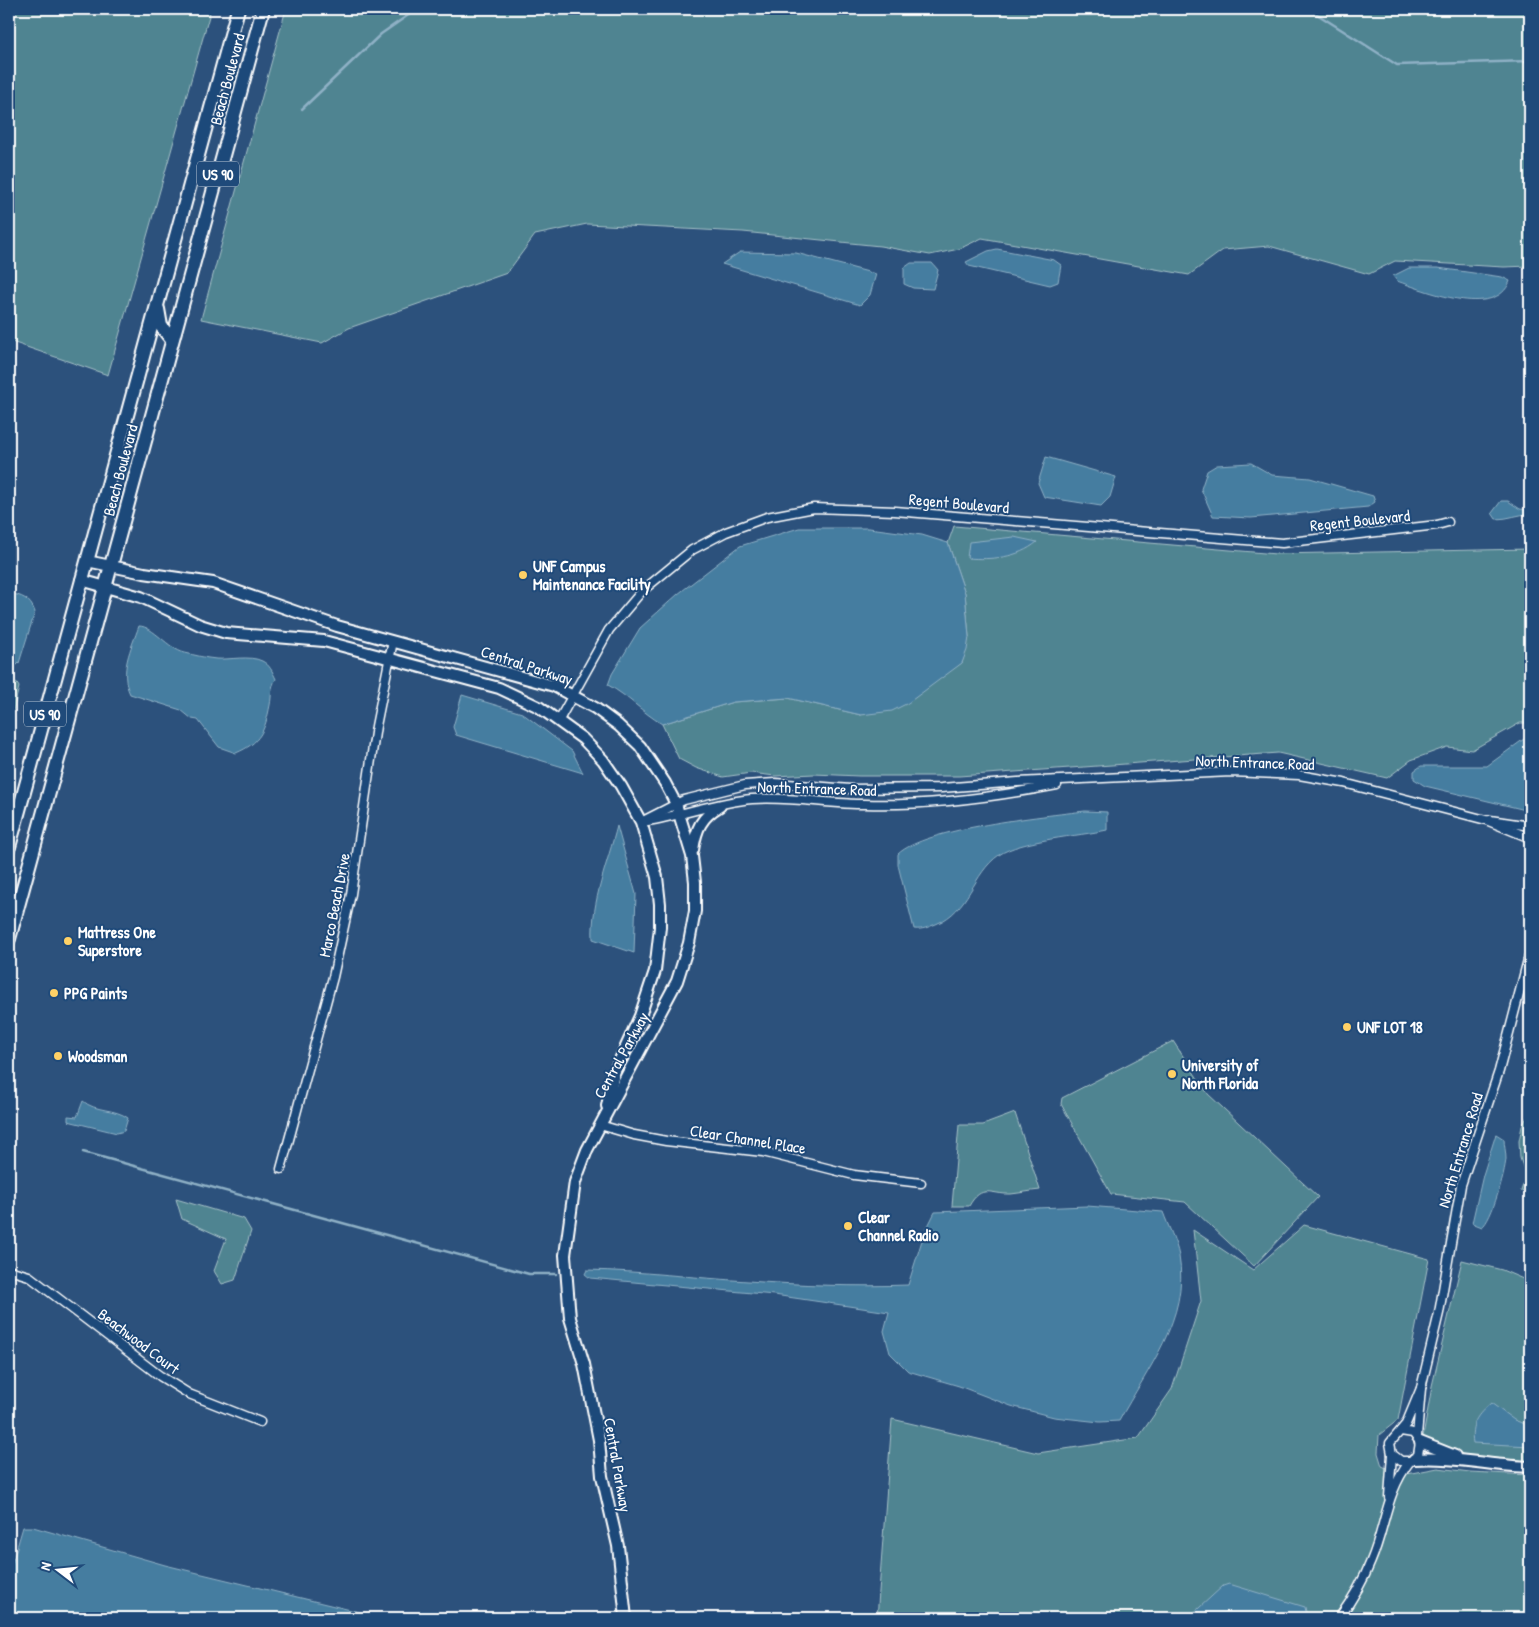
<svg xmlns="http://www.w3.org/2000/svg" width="1539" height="1627" viewBox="0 0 1539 1627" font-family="'Patrick Hand',sans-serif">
<rect width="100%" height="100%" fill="#2c517c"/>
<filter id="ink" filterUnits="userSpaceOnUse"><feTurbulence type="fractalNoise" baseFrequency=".02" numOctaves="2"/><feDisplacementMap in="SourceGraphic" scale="10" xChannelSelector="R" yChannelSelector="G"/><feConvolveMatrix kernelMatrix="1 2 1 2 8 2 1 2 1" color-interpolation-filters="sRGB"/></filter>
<g filter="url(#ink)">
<g fill="#4f8491" stroke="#a7c2c8">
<path d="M9,9H211L108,375L9,341Z"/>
<path d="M286,9H1530V266L1504,267L1395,261L1369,274L1269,246L1223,250L1189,275L982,238L959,249L930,255L880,246L743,232L587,224L535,235L507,273L349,328L322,343L201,319Z"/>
<path d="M954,526L1276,554L1530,549V723H1520L1472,750L1447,747L1411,760L1387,778L1278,753L959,776H859L814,774L775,776L751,773L723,777L696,768L679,759L662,724L733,702L788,698L861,715L962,663L969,637L965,593L948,543Z"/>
<path d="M9,680L16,682L19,687L9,727Z"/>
<path d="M1173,1041L1208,1094L1318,1197L1254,1266L1185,1202L1111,1194L1061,1104L1062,1098Z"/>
<path d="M1530,1112V1194L1521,1191L1526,1175L1520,1158L1519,1141L1522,1126Z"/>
<path d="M1015,1113L1040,1190C1030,1191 1020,1193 1011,1194C991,1195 982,1183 969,1206H952L959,1125H983Z"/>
<path d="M176,1199L244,1219L251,1231L235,1280L222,1284L214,1271L226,1239L182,1219Z"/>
<path d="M1304,1225L1429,1259L1398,1420L1379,1435L1378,1453L1382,1466L1401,1475L1438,1468L1470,1472L1530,1475V1618H877L892,1419L1038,1453L1138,1438L1172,1389L1201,1301L1193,1230L1253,1270Z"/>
<path d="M1462,1260L1502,1270L1530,1282V1461L1470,1457L1423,1437L1432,1386Z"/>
</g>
<g fill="#457da0" stroke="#8fb1c6">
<path d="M997,249L1054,260L1061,265L1058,282L1050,285L969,266L966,262L988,251Z"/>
<path d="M740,252L796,253L876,274L870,295L860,305L722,264Z"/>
<path d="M911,263H932L938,270L933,289L913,288L904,284V268Z"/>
<path d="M1409,268H1438L1502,277L1510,281C1496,320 1423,290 1397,281L1393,276Z"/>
<path d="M1046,457L1116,477L1110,497L1101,506L1044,497L1038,483Z"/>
<path d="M1251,463L1272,475L1310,478L1373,496L1375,502L1368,507L1251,518L1213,516L1201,489L1207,471L1217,465Z"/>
<path d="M1501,501H1508L1520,509L1530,510V514C1518,514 1509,519 1496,519L1492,513Z"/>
<path d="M799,528H869L922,535L948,543L965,593L969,637L967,650L962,663L908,703L892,711L861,715L788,698L733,702L662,724C642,712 628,696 608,685L612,674L640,628L678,594L740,546Z"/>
<path d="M1014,537L1037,542C1018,558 991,560 967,558L969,542Z"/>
<path d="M9,593C22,596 30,598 35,612L19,663L13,669L9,668Z"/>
<path d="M139,626C153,626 168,649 185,653C195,655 205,658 216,659C229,660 250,655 262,661C270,665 272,671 276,679C270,688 272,695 270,705C265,731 260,743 236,753L219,747L198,720L192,719L181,710L130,694C119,671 131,649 139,626Z"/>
<path d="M462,695L522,713L572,751L583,773L456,735L453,727Z"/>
<path d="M1530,737V811L1425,786L1414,779V771L1421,766H1487L1524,739Z"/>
<path d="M1085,811L1107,812V830C1080,836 1020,840 999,855C972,874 970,910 936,924C928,927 923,930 914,929L898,865V854C925,828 1044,816 1085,811Z"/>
<path d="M617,826L636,894L634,953L593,939C591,902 608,862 617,826Z"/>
<path d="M83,1101C95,1112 115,1108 128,1118L124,1131L117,1133L68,1121V1116L77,1117Z"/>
<path d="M1496,1134L1504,1139C1504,1145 1506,1152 1506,1159C1505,1172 1492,1220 1482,1227L1472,1223L1483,1175Z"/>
<path d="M1087,1206L1163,1212C1168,1226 1176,1241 1179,1256C1190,1318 1147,1369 1119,1421L1100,1422L1054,1417L1011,1406L959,1386L908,1371L890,1353L884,1331L889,1312L774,1295L590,1278L585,1274L587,1270C641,1271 694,1278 748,1281C801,1285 855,1287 908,1285L924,1234L935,1212Z"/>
<path d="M1491,1403L1514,1420L1530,1426V1446L1473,1443C1470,1424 1477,1415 1491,1403Z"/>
<path d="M23,1527H33L165,1565L359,1612L376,1618H9V1574Z"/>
<path d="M1229,1584L1305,1607L1306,1612L1300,1618H1188L1223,1586Z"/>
</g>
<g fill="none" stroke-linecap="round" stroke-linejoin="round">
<g stroke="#8fb1c6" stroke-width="2.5">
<path d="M1309,9L1397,65L1530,61"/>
<path d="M302,109L381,34L417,9"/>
<path d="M83,1152L529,1274H556"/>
</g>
<defs>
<g id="minor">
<path d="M559,720L609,630L642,591L692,550L726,532L767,517L814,508L895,511L1282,543L1437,525L1448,522"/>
<path d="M1490,820L1530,826"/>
<path d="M648,821C682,815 718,802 752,799C790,796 827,804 865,804C929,806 995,797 1057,785"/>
<path d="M641,822L684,800L745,785L775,783L850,789L941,788L1018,782L1231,772L1299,775L1344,783L1486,820L1530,838"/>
<path d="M600,1125L634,1135L666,1141L763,1152L854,1175L921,1183"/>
<path d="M281,1169L333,977L351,894L376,726L393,641"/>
<path d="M9,1270L29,1276L160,1376L189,1394L260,1422"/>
<path d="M1401,1431L1413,1433L1420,1442L1418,1455L1411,1461H1401L1392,1454L1390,1443L1406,1424L1421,1388L1439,1313L1461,1185L1499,1071L1530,952"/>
<path d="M1417,1436L1421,1388"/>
<path d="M1389,1497L1392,1454"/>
<path d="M1339,1618C1352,1600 1363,1582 1371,1561C1386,1526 1385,1494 1410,1461"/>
</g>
<g id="tertiary">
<path d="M87,561L144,573L213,583L337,626L554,686L595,708L618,725L640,746L665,783L676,804L692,856L695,882V911L689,943L677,981L587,1150L575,1182L565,1255L570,1318L584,1364L599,1440L602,1476L618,1546L626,1618"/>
<path d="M81,580L141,597L200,625L226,633L324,641L499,688L539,707L583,739L603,760L621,786L641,822L657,877L660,904V927L655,971L640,1016L614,1073L607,1106"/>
<path d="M693,850C696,829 701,817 720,806"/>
<path d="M1420,1442L1455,1456"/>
<path d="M1414,1459C1453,1456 1492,1466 1530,1467"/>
</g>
<g id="trunk">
<path d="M158,309L161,326L172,340"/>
<path d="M9,847L238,9"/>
<path d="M9,939L263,9"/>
</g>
</defs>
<use href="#minor" stroke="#fff" stroke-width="11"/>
<use href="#tertiary" stroke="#fff" stroke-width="14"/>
<use href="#trunk" stroke="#fff" stroke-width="16"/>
<use href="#minor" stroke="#1f4a7a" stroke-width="8"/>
<use href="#tertiary" stroke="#1f4a7a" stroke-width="10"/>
<use href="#trunk" stroke="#1f4a7a" stroke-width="12"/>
</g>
</g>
<g fill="#ffd166" stroke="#1f4a7a" stroke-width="2">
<circle cx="523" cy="575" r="5"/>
<circle cx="68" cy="941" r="5"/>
<circle cx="54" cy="993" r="5"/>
<circle cx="1347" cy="1027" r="5"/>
<circle cx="58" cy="1056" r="5"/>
<circle cx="1172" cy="1074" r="5"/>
<circle cx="848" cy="1226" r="5"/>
</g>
<g text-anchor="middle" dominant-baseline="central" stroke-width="4" stroke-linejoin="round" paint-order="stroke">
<g fill="#1f4a7a" stroke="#bcc9d7" stroke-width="1">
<rect x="197" y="161.5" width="42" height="25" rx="4"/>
<rect x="24" y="701.5" width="42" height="25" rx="4"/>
</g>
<g font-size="15" font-weight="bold" fill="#fff">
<text x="218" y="174">US 90</text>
<text x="45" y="714">US 90</text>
</g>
<g font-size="16" fill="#fff" stroke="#1f4a7a">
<text transform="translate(227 79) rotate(-75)">Beach Boulevard</text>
<text transform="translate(120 470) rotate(-75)">Beach Boulevard</text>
<text transform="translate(959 503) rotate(5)">Regent Boulevard</text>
<text transform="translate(1360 520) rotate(-6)">Regent Boulevard</text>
<text transform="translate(527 665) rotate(18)">Central Parkway</text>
<text transform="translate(1255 762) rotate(2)">North Entrance Road</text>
<text transform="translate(817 788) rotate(2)">North Entrance Road</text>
<text transform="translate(334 905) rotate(-79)">Marco Beach Drive</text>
<text transform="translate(621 1055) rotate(-61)">Central Parkway</text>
<text transform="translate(748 1139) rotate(9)">Clear Channel Place</text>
<text transform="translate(1460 1150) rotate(-73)">North Entrance Road</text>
<text transform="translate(139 1341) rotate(37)">Beachwood Court</text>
<text transform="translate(618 1465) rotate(80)">Central Parkway</text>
</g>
<g font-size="16" font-weight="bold" fill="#fff" stroke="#1f4a7a" text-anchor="start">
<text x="533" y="566">UNF Campus<tspan x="533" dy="18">Maintenance Facility</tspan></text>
<text x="78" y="932">Mattress One<tspan x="78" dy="18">Superstore</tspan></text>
<text x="64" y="993">PPG Paints</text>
<text x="1357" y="1027">UNF LOT 18</text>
<text x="68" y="1056">Woodsman</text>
<text x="1182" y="1065">University of<tspan x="1182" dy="18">North Florida</tspan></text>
<text x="858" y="1217">Clear<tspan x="858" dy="18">Channel Radio</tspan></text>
</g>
</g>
<rect width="1539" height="1627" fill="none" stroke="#1f4a7a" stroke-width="30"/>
<rect x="15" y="15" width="1509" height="1597" fill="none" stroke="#fff" stroke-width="2" filter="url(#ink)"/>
<g transform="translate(58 1570) rotate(286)" stroke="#1f4a7a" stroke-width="4" paint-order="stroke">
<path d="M0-4L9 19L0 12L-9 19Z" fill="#ffffff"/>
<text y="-8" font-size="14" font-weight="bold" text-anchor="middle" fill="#ffffff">N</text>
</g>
</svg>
